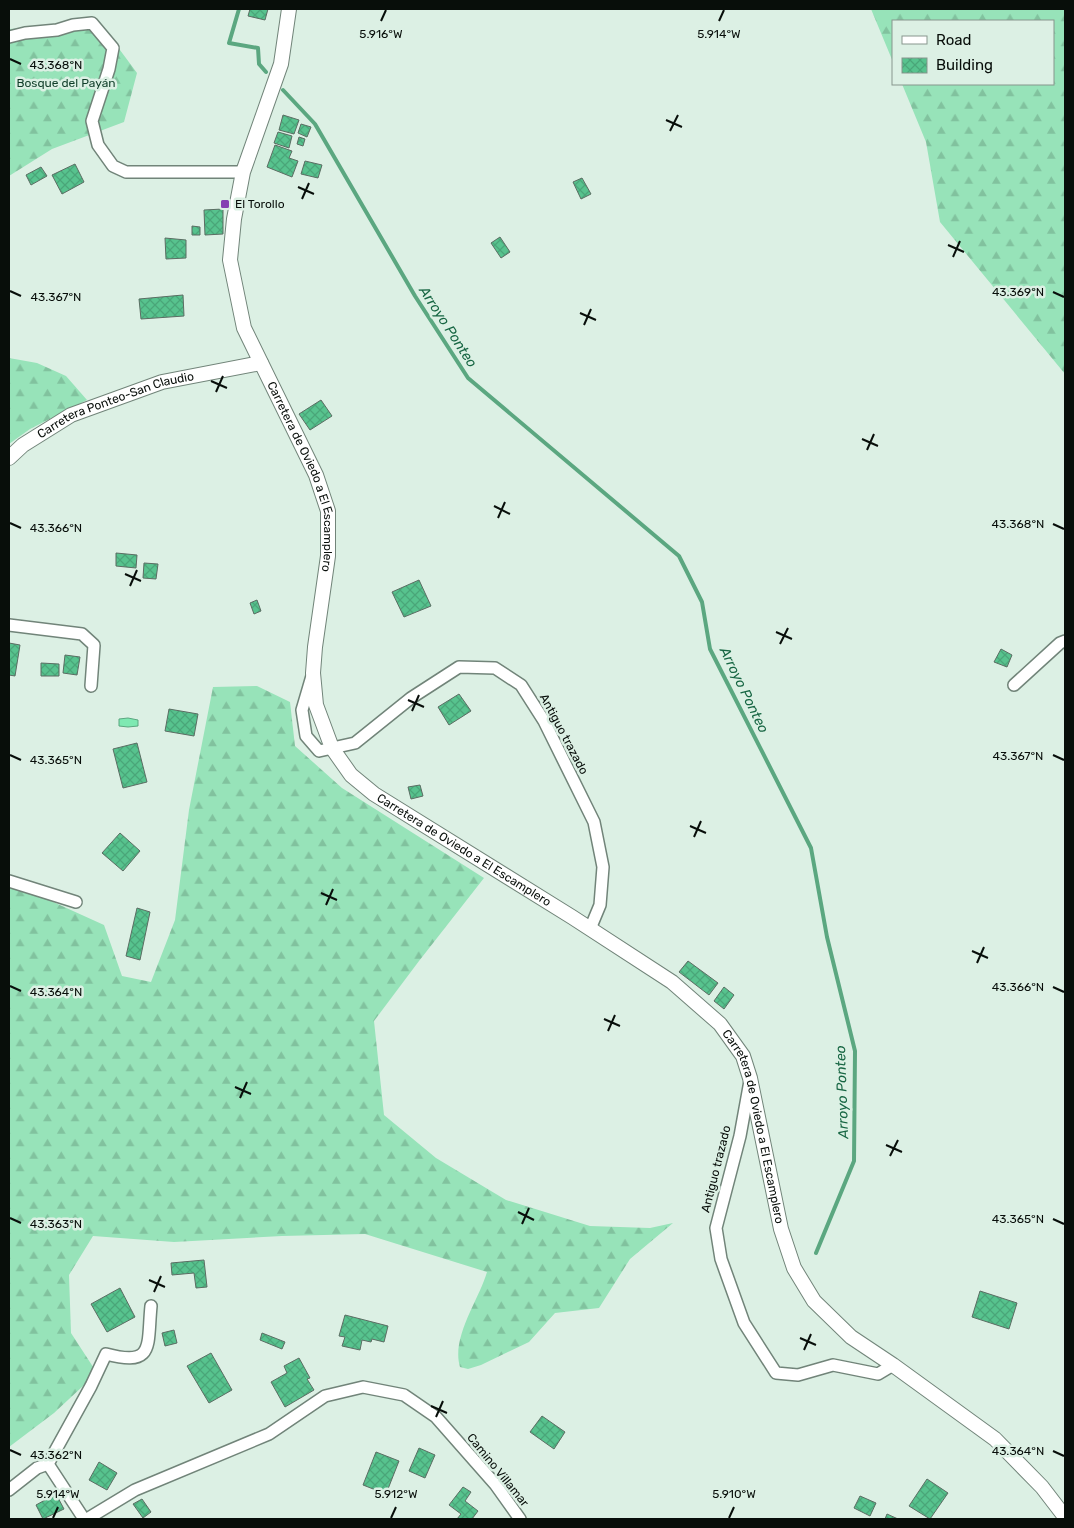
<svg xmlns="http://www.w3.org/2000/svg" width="1074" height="1528" viewBox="0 0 1074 1528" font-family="Rubik,sans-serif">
<defs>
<pattern id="forest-firs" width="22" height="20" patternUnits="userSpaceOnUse" patternTransform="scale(1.25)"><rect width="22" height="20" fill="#97e3b9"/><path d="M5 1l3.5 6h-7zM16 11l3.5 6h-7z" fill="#81c29e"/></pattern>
<pattern id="building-cross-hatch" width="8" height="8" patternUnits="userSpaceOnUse" patternTransform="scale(1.25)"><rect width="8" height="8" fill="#57c38e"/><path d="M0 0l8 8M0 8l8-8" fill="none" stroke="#4aa679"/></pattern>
</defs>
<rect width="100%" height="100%" fill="#dcf0e4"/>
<g fill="url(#forest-firs)">
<path d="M871,9H1065V374L940,222L926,142L902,84H1053V21H893V62Z"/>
<path d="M100,23L137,73L124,122L52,149L9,176V29Z"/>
<path d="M9,358L37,363L66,376L87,400L30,429L9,444Z"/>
<path d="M257,686L290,702L295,746L342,788L484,878L419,961L374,1021L384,1115L436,1158L506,1200L590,1226L650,1228L673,1223L630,1259L599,1308L555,1313L529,1342L481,1365L468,1369L460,1367C451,1337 479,1300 487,1272L365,1234L282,1236L174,1242L93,1236L69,1275L71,1333L97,1373L54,1413L9,1447V882L104,925L122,976L151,982L175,920L189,810L213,687Z"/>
</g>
<path fill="#7ee9b2" stroke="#5ba780" d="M128,718L138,720V726L128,727L119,726V719Z"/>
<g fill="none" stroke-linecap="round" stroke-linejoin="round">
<g stroke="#5ba780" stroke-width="4">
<path d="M239,9L229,43L258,48L259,64L266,72"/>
<path d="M283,90L315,124L415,296L468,378L679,556L702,602L710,649L811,848L827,937L855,1051L854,1161L816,1253"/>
</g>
</g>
<g fill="url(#building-cross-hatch)" stroke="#5b6d63">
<path d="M250,9H268L265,20L248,16Z"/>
<path d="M283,115L299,120L294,134L279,130Z"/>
<path d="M301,124L311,127L307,137L298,133Z"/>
<path d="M278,132L292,136L289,148L274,143Z"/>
<path d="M299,137L305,139L303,146L297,144Z"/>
<path d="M275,145L292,151L289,158L298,161L292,177L267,167Z"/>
<path d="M305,161L322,165L318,178L301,174Z"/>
<path d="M75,164L84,182L62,194L52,175Z"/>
<path d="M41,167L47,176L31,185L26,175Z"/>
<path d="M582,178L591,194L581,199L573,182Z"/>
<path d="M223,209V234L205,235L204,210Z"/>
<path d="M192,226L200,227V235H192Z"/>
<path d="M500,237L510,252L501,258L491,243Z"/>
<path d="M165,238L186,240V258L166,259Z"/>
<path d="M183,295L184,316L141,319L139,299Z"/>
<path d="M321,400L332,416L310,430L299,414Z"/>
<path d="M116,553L137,555L136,568L116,566Z"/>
<path d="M144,563L158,564L156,579L143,578Z"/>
<path d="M419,580L431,606L404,617L392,592Z"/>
<path d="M257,600L261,611L254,614L250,603Z"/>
<path d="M9,643L20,645L15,676L9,675Z"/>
<path d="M1001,649L1012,655L1007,667L994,662Z"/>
<path d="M65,655L80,657L77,675L63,673Z"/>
<path d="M41,663L59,664V676H41Z"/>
<path d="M459,694L471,711L449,725L438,707Z"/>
<path d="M169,709L198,714L194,736L165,731Z"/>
<path d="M137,743L147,782L123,788L113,749Z"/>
<path d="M420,785L423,796L411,799L408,787Z"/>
<path d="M120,833L140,851L123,871L102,853Z"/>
<path d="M137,908L150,912L140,960L126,956Z"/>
<path d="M688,961L718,983L709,995L679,972Z"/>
<path d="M724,987L734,995L724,1009L714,1001Z"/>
<path d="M204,1260L207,1287L196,1288L194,1273L172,1275L171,1263Z"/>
<path d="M120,1288L135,1317L107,1332L91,1304Z"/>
<path d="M980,1291L1017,1303L1009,1329L972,1317Z"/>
<path d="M345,1315L388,1326L384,1342L372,1339L371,1342L362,1340L360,1350L342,1346L345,1337L339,1336Z"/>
<path d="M174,1330L177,1343L165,1346L162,1333Z"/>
<path d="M262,1333L285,1342L282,1349L260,1340Z"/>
<path d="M211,1353L232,1390L209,1403L187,1366Z"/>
<path d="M299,1358L310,1378L307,1379L314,1390L285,1407L271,1382L287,1373L284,1366Z"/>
<path d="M542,1416L565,1432L554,1449L530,1432Z"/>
<path d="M419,1448L435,1455L425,1478L409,1471Z"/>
<path d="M376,1452L399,1461L386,1494L363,1485Z"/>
<path d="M99,1462L117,1473L107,1490L89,1480Z"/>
<path d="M927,1479L948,1493L930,1519L909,1506Z"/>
<path d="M463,1487L471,1492L465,1501L478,1511L472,1519H457L461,1514L449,1505Z"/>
<path d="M56,1494L64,1509L43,1519L36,1505Z"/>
<path d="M860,1496L876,1503L870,1516L854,1508Z"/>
<path d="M142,1499L151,1512L143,1518L133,1504Z"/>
<path d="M887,1514L898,1519H885Z"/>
</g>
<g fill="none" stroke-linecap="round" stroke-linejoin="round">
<defs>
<g id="minor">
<path d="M9,37L25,33L57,30L73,25L92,23L113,48L109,69L92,121L98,145L113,166L126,172H243"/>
<path d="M9,625L82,634L94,645L91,686"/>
<path d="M312,676L302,710L306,736L319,751L355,743L411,698L459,667L495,668L521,685L544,721L594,822L603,867L600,905L590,929"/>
<path d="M1014,685L1060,643L1065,641"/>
<path d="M9,881L76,902"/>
<path d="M750,1081L740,1136L716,1228L721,1259L744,1323L776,1373L798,1375L833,1365L878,1374L893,1365"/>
<path d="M9,1490L37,1468L48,1464"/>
<path d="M84,1519L48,1464L91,1386L106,1354C155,1367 147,1346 151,1306"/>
<path d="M87,1519L135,1490L269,1434L325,1396L363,1387L404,1395L436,1417L495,1484L520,1519"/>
</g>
<g id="tertiary">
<path id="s1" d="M289,9L281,64L243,172L234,219L230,260L244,328L316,475L328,511V556L315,647L313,673L316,705L332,748L351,775L374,794L572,917L672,982L720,1024L743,1056L750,1078L781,1229L794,1268L814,1301L851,1337L893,1365L995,1439L1042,1487L1065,1517"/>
<path id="s2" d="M9,458L23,445L71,415L162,382L261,363"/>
</g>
</defs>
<use href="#minor" stroke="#718479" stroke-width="14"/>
<use href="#tertiary" stroke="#718479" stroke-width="16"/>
<use href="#minor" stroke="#fff" stroke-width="11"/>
<use href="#tertiary" stroke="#fff" stroke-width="14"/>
</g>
<path fill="none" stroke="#080e0a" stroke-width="2" d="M381,21L386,10M719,21L724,10M10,59L21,64M666,120L682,127M670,131L678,115M298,187L314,194M302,199L309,183M948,245L964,252M953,257L960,241M10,291L21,296M1053,292L1064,297M580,313L596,320M584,325L591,309M211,381L227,388M216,392L223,376M862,439L878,446M867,450L874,434M494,506L510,514M498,518L505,502M10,523L21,528M1053,524L1064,529M125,574L141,581M130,586L137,570M776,632L792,639M780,644L788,628M408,700L424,707M412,711L419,695M10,755L21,760M1053,755L1064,760M690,826L706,833M694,837L701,821M321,893L337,900M326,905L333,889M972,951L988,958M977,963L984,947M10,986L21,991M1053,987L1064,992M604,1019L620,1026M608,1031L615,1015M235,1087L251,1094M240,1098L247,1082M886,1145L902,1152M890,1156L898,1140M518,1212L534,1220M10,1218L21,1223M1053,1219L1064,1224M522,1224L529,1208M149,1280L165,1287M154,1292L161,1276M800,1338L816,1345M804,1350L811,1334M431,1406L447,1413M436,1417L443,1401M10,1450L21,1455M1053,1451L1064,1456M53,1518L58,1507M391,1518L396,1507M729,1518L734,1507"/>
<rect fill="#853fb2" stroke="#dcf0e4" stroke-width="2" x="220" y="199" width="10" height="10" rx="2.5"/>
<g text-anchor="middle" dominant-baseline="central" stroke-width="5" stroke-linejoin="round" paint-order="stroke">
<g font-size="12" fill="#103e29" stroke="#dcf0e4">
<text x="66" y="83">Bosque del Payán</text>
</g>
<g font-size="12" fill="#080e0a" stroke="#dcf0e4" text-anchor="start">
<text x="235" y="204">El Torollo</text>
</g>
<g font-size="12" fill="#080e0a" stroke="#dcf0e4">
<text stroke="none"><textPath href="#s2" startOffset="121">Carretera Ponteo-San Claudio</textPath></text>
<text stroke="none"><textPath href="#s1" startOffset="490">Carretera de Oviedo a El Escamplero</textPath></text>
<text transform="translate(564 734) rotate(62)">Antiguo trazado</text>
<text stroke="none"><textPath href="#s1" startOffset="940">Carretera de Oviedo a El Escamplero</textPath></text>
<text stroke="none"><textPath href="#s1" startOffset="1360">Carretera de Oviedo a El Escamplero</textPath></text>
<text transform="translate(716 1169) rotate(-76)">Antiguo trazado</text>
<text transform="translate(498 1470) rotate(51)">Camino Villamar</text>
</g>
<g font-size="14" font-style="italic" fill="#176643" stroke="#dcf0e4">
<text transform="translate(448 327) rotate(57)">Arroyo Ponteo</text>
<text transform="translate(744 690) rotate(64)">Arroyo Ponteo</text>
<text transform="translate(842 1092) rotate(-92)">Arroyo Ponteo</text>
</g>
</g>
<g font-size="12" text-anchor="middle" fill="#080e0a" stroke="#dcf0e4" stroke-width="5" stroke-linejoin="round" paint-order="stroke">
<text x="719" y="38">5.914°W</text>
<text x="381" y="38">5.916°W</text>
<text x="56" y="69">43.368°N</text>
<text x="1018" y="296">43.369°N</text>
<text x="56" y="301">43.367°N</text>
<text x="1018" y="528">43.368°N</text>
<text x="56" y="532">43.366°N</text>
<text x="1018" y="760">43.367°N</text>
<text x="56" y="764">43.365°N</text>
<text x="1018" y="991">43.366°N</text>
<text x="56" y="996">43.364°N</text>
<text x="1018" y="1223">43.365°N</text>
<text x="56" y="1228">43.363°N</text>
<text x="1018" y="1455">43.364°N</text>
<text x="56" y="1459">43.362°N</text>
<text x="58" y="1498">5.914°W</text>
<text x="396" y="1498">5.912°W</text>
<text x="734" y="1498">5.910°W</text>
</g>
<rect width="1074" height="1528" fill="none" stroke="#080e0a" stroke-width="20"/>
<rect x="892" y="20" width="162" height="65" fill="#dcf0e4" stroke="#87968d"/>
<rect x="902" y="36" width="25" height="8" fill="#ffffff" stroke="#87968d"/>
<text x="936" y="45" font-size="15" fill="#080e0a">Road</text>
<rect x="902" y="58" width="25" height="15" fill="url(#building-cross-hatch)" stroke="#87968d"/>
<text x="936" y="70" font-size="15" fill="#080e0a">Building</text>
</svg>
